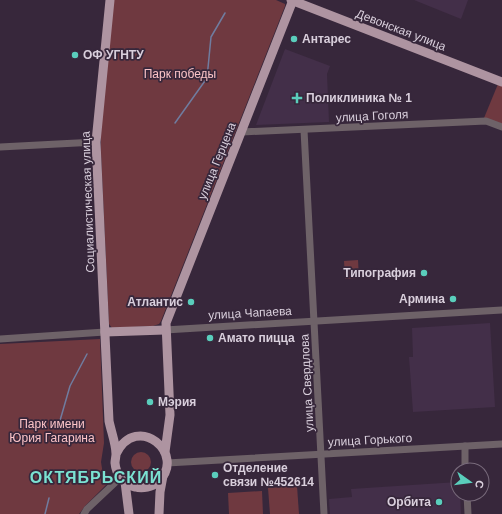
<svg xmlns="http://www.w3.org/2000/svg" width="502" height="514" viewBox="0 0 502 514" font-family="Arial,sans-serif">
<rect width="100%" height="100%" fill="#37273b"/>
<g fill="#432f49">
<path d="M414,0H468L461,19Z"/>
<path d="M285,49L330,66L327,74L329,122L256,125Z"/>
<path d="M490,323L495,407L413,412L409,357H413L412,328Z"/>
<path d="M458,482V494H460L461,514H330L329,499L352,497L351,489Z"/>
</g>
<g fill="#6f3940">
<path d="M113,0H276L285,4V6L161,321L159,324L153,326L112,328L109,324L101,152V130Z"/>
<path d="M498,84L502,85V124L484,118Z"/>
<path d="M358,260L359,278L345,279L344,261Z"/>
<path d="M100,339L104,443L101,462L103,475L108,483L85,506L79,514H0V344Z"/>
<circle cx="141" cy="462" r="10"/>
<path d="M297,486L299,514H270L268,488Z"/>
<path d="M262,491L263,514H229L228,493Z"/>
</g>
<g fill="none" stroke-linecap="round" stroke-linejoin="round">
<g stroke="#707c9f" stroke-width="1.5">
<path d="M175,123L207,78L211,37L225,13"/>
<path d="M59,424L70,386L87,354"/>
<path d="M45,514L49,498"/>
</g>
<g stroke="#6e6268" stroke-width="7">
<path d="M304,130L324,514"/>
<path d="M242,132L486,121L502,127"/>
<path d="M0,147L96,142"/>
<path d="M165,330L502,310"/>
<path d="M0,339L105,332"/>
<path d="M465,446V470"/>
<path d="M167,463L502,444"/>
<path d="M467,494L468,514"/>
<path d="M84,514L87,509L120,478"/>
</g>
<g stroke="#ae94a1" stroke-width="9">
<path d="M110,0L96,142L109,421C111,431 116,444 116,454C116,457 115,460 115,463C116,475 124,485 135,487C143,489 152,487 158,482C188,455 137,411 116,454"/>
<path d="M291,0L502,82"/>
<path d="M105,332L165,330"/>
<path d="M165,452L170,415L166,323L293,0"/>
<path d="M125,482L129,514"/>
<path d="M159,514L160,492L163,476"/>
</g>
</g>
<g fill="#5acebc" stroke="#37273b" stroke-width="1.5">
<circle cx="294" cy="39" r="4"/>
<circle cx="75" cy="55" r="4"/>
<path d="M295 92h4v4h4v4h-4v4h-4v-4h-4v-4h4z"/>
<circle cx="424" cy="273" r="4"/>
<circle cx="453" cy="299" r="4"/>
<circle cx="191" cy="302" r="4"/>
<circle cx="210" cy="338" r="4"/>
<circle cx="150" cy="402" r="4"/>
<circle cx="215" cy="475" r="4"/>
<circle cx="439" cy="502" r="4"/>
</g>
<g text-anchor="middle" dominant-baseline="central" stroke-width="3.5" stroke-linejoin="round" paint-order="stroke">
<g font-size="12" fill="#d9cfdc" stroke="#37273b">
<text transform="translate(401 30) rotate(21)">Девонская улица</text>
<text transform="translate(372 116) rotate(-3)">улица Гоголя</text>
<text transform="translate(217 161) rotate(-68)">улица Герцена</text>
<text transform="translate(88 202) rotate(-92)">Социалистическая улица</text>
<text transform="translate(250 313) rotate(-3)">улица Чапаева</text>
<text transform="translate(307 383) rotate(-93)">улица Свердлова</text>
<text transform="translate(370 440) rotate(-3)">улица Горького</text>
</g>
<g font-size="12" font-weight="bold" fill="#d9cfdc" stroke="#37273b" text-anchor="start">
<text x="302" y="39">Антарес</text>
<text x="83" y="55">ОФ УГНТУ</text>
<text x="306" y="98">Поликлиника № 1</text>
<text x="416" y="273" text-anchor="end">Типография</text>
<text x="445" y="299" text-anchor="end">Армина</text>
<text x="183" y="302" text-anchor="end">Атлантис</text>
<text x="218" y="338">Амато пицца</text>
<text x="158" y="402">Мэрия</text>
<text x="223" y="468">Отделение<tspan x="223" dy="14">связи №452614</tspan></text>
<text x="431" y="502" text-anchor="end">Орбита</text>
</g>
<g font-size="12" fill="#fbc3c7" stroke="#37273b">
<text x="180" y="74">Парк победы</text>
<text x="52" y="424">Парк имени<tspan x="52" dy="14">Юрия Гагарина</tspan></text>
</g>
<g font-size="16" font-weight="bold" letter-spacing="1" fill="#7be2d2" stroke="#37273b">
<text x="96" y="477">ОКТЯБРЬСКИЙ</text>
</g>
</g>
<g transform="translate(470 482) rotate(104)"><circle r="19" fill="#37273b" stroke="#786a7b"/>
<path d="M0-3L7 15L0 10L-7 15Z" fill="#5acebc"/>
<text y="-6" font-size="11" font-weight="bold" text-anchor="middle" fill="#d9cfdc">С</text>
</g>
</svg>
